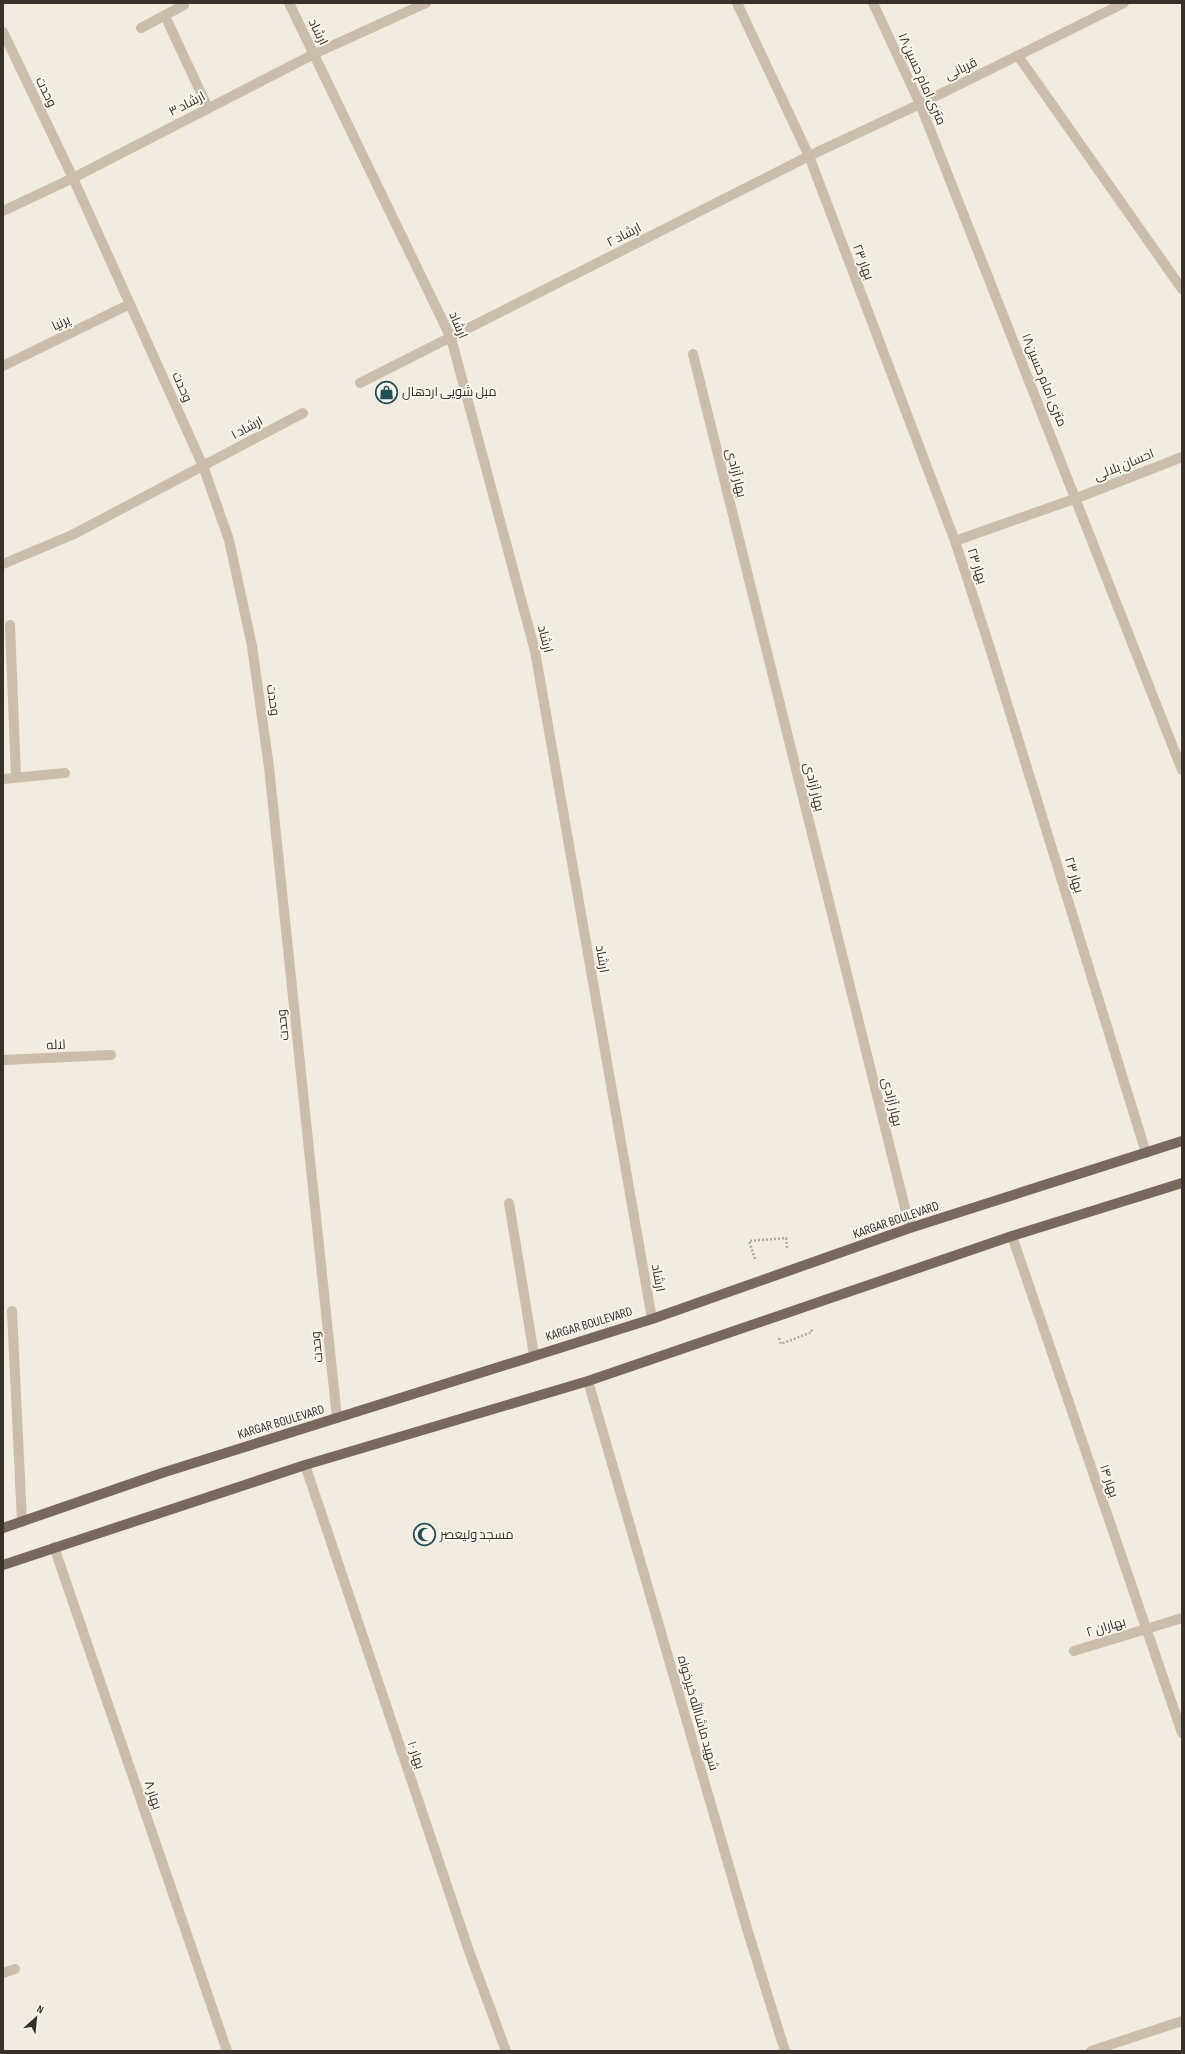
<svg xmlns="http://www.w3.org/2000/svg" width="1185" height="2054" viewBox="0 0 1185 2054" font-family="'Sofia Sans Condensed',Cairo,sans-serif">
<rect width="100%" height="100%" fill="#f2ebdf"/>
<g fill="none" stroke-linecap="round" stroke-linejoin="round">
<g stroke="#b6a796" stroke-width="2.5" stroke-dasharray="2 2" stroke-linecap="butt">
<path d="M755,1259L749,1241L786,1238L787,1248"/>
<path d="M779,1338L781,1344L812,1332L811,1328"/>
</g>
<g stroke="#cabdac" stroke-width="10">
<path d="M289,3L451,338L535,651L652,1319"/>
<path d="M737,3L809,156L955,541L990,648L1146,1153"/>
<path d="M165,16L208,108"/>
<path d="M141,28L184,5"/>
<path d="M3,32L73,178L203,466L229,540L252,646L269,767L337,1418"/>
<path d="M1018,56L1182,289"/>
<path d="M3,211L73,178L314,54L426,3"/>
<path d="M693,354L910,1228"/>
<path d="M3,366L130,304"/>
<path d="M360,383L809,156L920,104L1124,3"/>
<path d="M955,541L1077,498L1182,457"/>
<path d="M3,564L72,535L303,413"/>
<path d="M10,625L16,777"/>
<path d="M3,779L65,773"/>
<path d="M3,1060L111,1055"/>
<path d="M509,1203L534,1355"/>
<path d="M1012,1236L1182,1733"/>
<path d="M12,1311L22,1522"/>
<path d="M588,1381L748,1932L785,2051"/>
<path d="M305,1465L469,1951L506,2051"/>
<path d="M54,1547L227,2051"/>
<path d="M1074,1651L1182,1618"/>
<path d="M3,1973L15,1969"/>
<path d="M1091,2051L1182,2021"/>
</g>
<path stroke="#cabdac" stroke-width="10" d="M873,3L920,104L1182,770"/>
<g stroke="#79695c" stroke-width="10">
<path d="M3,1528L165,1472L652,1319L910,1228L1182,1141"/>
<path d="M3,1565L305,1465L588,1381L1012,1236L1182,1183"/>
</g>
</g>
<defs>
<symbol id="shop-ring" viewBox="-11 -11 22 22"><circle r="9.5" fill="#faf5ec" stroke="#214f58" stroke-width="1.5"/><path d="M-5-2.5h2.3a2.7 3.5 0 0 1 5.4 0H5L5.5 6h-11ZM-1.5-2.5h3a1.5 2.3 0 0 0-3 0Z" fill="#214f58"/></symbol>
<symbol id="mosque-ring" viewBox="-11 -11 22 22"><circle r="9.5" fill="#faf5ec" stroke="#214f58" stroke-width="1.5"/><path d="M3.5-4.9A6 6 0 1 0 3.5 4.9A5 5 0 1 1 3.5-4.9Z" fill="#214f58"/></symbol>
</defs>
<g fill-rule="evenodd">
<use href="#shop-ring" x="374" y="380" width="25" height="25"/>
<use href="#mosque-ring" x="412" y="1522" width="25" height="25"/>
</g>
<g text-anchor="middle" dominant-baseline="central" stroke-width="4" stroke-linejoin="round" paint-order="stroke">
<g font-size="13" fill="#38302a" stroke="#faf5ec">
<text transform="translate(318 32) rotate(64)">ارشاد</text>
<text transform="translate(961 69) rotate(-26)">قربانی</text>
<text transform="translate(922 79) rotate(66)">۱۸متری امام حسین</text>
<text transform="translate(46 92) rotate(64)">وحدت</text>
<text transform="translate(187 104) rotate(-27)">ارشاد ۳</text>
<text transform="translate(624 235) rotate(-27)">ارشاد ۲</text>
<text transform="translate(863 262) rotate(69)">بهار ۲۳</text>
<text transform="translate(61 323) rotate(-26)">پرنیا</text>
<text transform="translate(458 325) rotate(67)">ارشاد</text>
<text transform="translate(1044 380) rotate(68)">۱۸متری امام حسین</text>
<text transform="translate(182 387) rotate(66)">وحدت</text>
<text transform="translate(247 428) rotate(-28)">ارشاد ۱</text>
<text transform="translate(1124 465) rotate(-22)">احسان بلالی</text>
<text transform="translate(736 473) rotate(76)">بهار آزادی</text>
<text transform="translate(977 566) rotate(72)">بهار ۲۳</text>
<text transform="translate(545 639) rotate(76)">ارشاد</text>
<text transform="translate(273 700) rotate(82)">وحدت</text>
<text transform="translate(814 787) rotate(76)">بهار آزادی</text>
<text transform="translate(1074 875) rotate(73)">بهار ۲۳</text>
<text transform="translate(602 959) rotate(80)">ارشاد</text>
<text transform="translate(283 1025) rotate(-96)">وحدت</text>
<text transform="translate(56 1045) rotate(-3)">لاله</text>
<text transform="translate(892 1102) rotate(76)">بهار آزادی</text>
<text transform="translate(896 1220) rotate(-19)">KARGAR BOULEVARD</text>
<text transform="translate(658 1278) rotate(80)">ارشاد</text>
<text transform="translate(589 1324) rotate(-17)">KARGAR BOULEVARD</text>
<text transform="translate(317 1347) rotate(-96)">وحدت</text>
<text transform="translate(281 1422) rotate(-17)">KARGAR BOULEVARD</text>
<text transform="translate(1109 1481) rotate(71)">بهار ۱۴</text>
<text transform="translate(1106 1627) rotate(-17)">بهاران ۲</text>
<text transform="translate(698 1713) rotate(74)">شهید ماشاالله خیرخواه</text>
<text transform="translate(416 1755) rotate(71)">بهار ۱۰</text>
<text transform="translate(153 1795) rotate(71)">بهار ۸</text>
</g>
<g font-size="13" fill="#38302a" stroke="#faf5ec" text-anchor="start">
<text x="402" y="392">مبل شویی اردهال</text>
<text x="440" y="1535">مسجد ولیعصر</text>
</g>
</g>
<rect width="1185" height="2054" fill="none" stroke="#38302a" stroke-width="8"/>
<g transform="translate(36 2018) rotate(27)" stroke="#faf5ec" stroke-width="3" paint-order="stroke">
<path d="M0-3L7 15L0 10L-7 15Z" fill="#38302a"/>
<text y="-6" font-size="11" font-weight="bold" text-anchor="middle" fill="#38302a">N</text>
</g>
</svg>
